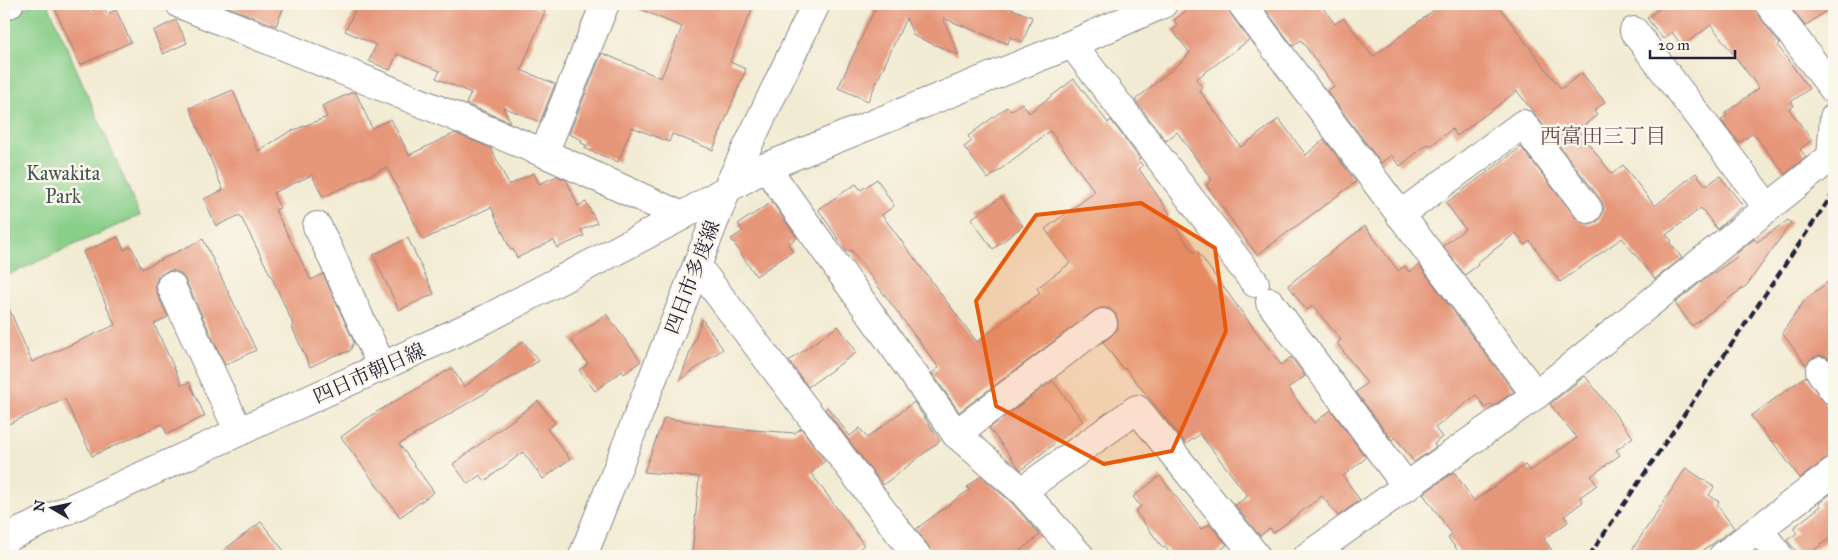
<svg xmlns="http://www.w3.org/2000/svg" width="1838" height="560" viewBox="0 0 1838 560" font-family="'IM FELL Great Primer','Noto Serif JP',serif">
<rect width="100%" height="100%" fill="#fbf7ec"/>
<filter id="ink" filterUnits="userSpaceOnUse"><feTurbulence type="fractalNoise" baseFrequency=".02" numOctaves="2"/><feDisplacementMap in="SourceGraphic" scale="10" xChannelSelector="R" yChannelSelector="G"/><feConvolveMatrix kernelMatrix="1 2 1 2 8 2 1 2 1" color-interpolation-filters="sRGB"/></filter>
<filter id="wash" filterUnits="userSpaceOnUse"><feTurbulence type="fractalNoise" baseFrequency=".0096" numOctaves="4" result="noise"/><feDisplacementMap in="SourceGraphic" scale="20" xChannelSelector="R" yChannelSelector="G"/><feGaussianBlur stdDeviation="1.12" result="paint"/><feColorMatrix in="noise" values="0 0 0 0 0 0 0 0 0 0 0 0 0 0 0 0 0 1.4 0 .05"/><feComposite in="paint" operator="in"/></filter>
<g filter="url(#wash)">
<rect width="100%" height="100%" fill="#f2ebd3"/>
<path fill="#89cf8a" stroke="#567862" d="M34,4H48L140,215L4,277V17Z"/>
<g id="blocks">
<g fill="#e69679">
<path d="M53,4H90L93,11L103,6L107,14L116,10L131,42L80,65Z"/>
<path d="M221,4H285L276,26Z"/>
<path d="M358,4H526L545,11L521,70L555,84L540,122L503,107L510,122L466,104L471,93L436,78L440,71L397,54L390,70L369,61L376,45L345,31Z"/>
<path d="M628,4H754L730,62L746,69L713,150L672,134L669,142L632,127L618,162L584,148L588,146L581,143L582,140L569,134L602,53L661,78L682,27Z"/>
<path d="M877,4H1000L1032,17L1023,42L1010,37L1008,44L943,18L959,55L914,36L906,18L868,101L838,88Z"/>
<path d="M1195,4H1227L1230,13L1249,40L1196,79L1202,87L1199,90L1241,147L1279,119L1306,155L1324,139L1356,182L1257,255L1206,185L1212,180L1177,132L1166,141L1135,100L1187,57L1186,56L1190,53L1172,30L1178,26L1174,20Z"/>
<path d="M1261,4H1320L1335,24L1344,18L1373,57L1442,4H1497L1561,89L1582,73L1605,102L1594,111L1597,115L1578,130L1612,174L1623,165L1655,206L1696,173L1706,186L1720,176L1743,206L1717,229L1701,208L1666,235L1672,241L1670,243L1682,258L1655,279L1622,238L1560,282L1530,241L1525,245L1516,233L1477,263L1478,265L1465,275L1443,246L1465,229L1446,203L1521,147L1576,218L1582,223L1590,224L1598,221L1602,215L1604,207L1601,200L1517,91L1457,136L1452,129L1430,146L1428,144L1400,166L1391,155L1381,163L1327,91L1334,86L1301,40L1293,46Z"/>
<path d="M1665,4H1754L1757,13L1780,44L1778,46L1809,89L1791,102L1794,106L1789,109L1812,140L1800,149L1806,157L1785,174L1753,133L1739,143L1721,120L1727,116L1725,113L1759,88L1711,25L1682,46L1672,32L1663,39L1647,18Z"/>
<path d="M1788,4H1834V5L1805,26Z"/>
<path d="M176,20L187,43L163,54L153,31Z"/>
<path d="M1074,79L1108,123L1111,120L1140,159L1138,160L1143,166L1139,169L1170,214L1168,216L1193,252L1196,250L1281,365L1291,357L1305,376L1288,388L1314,423L1331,410L1366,458L1343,476L1360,500L1338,516L1322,496L1273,533L1270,528L1260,536L1235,505L1248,496L1200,434L1186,444L1125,368L1123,369L1103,342L1112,335L1118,329V321L1116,314L1109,308H1101L1094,311L959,412L932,373L939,368L851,250L847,252L818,209L856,184L861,190L877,179L894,206L882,215L977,342L1040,293L1037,288L1070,263L1045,229L1095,192L1050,131L988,179L964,147L972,141L968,136L1007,107L1011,111L1022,103L1029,113Z"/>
<path d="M233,90L258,151L289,132L327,117L322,106L353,92L356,93L372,128L391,119L409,155L455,133L491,148L509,185L534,173L539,184L557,176L567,181L578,206L586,202L597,223L581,230L584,236L557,248L554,240L517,258L513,249L511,250L491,207L423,240L387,167L323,197L312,175L273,193L280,208L275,210L311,280L323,274L354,342L350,351L333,356L310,367L292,327L294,326L272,278L240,215L216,226L204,199L223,190L190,108Z"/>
<path d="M1001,197L1023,226L993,249L971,219Z"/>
<path d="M772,202L797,238L788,244L793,251L756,276L731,239L743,231L738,224Z"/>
<path d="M1788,220L1791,223L1747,285L1692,326L1675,303L1701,282L1738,256L1736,254L1754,239L1757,242Z"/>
<path d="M1365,226L1398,271L1405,266L1409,272L1419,265L1514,392L1493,406L1491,404L1485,408L1476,395L1435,428L1442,437L1434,444L1436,447L1414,462L1395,437L1392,440L1356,392L1367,383L1337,343L1341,340L1313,306L1306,310L1288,285Z"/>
<path d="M118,237L124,250L131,246L142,269L203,239L256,350L225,365L185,279L180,273L172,270L165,272L158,277L155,285L157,293L168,317L154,324L182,385L189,382L205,416L167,434L162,424L92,456L65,399L4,426V297L32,362L115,325L83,252Z"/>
<path d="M408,238L434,294L399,310L373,255Z"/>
<path d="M1834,277V364L1827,357L1819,355L1811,359L1806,365L1782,333L1805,300Z"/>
<path d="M606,314L641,361L624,374L622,371L595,391L579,370L588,364L571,340Z"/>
<path d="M702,319L723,349L680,380Z"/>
<path d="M838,326L857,352L808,387L789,361Z"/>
<path d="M523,341L539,361L399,444L434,492L400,517L341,437L370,416L452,368L464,387Z"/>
<path d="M1585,376L1633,437L1616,450L1620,455L1591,476L1597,485L1580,497L1583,502L1564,516L1568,522L1544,539L1556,556H1462L1448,538L1452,534L1423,494L1454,472L1474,501L1525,465L1530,471L1577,438L1550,404Z"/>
<path d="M1806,376L1822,400L1827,405L1834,406V457L1825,460L1800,478L1772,441L1771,442L1751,416Z"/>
<path d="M1053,381L1083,421L1021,470L989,428Z"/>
<path d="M538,401L555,423L547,429L570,459L543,479L523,452L485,481L480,475L468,484L453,464Z"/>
<path d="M914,402L940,441L883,485L825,409L827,407L850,436L860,428L867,438Z"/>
<path d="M664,418L739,429L795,433L801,428L825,461L811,473L864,545L849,556H692L699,477L644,472Z"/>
<path d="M1686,468L1714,487L1709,495L1719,502L1717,505L1734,528L1696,556H1628Z"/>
<path d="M981,476L1011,502L1040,535L1013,556H932L929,547L916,529L969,490L967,487Z"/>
<path d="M1160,476L1201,529L1210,524L1227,545L1212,556H1172L1165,547L1163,548L1135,511L1141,507L1133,497Z"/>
<path d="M1834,491V535L1806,556H1800L1787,540L1797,533L1793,528L1821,506L1819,503Z"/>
<path d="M261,522L288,556H216Z"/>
</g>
</g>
</g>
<g filter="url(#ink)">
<use href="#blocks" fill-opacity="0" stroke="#8a8687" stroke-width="1"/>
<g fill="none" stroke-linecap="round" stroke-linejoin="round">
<defs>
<g id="street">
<path d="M180,4L544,153L682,216"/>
<path d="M1242,4L1536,395"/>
<path d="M1769,4L1834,90"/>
<path d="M4,6L9,4"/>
<path d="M1634,31L1768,208"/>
<path d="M1072,44L1255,283"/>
<path d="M544,153L605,4"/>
<path d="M766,167L956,434L1022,491L1080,556"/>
<path d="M727,189L766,167L1072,44L1163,4"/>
<path d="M1400,215L1523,124L1588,209"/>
<path d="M317,226L327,246L382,367"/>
<path d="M697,266L917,556"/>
<path d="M171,286L239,432"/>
<path d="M1270,302L1407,487"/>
<path d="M1820,371L1834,391"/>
<path d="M956,434L1103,323"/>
<path d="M1022,491L1137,409L1256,556"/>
<path d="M1759,530L1779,556"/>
<path d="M1308,556L1536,395L1831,157L1834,118"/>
<path d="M1723,556L1834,472"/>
</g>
<g id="primary">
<path d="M4,539L486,319L682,216L727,189"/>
<path d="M583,556L727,189L816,4"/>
</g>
</defs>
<use href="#street" stroke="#8a8687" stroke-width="30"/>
<use href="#primary" stroke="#8a8687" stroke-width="30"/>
<use href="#street" stroke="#fff" stroke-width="28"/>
<use href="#primary" stroke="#fff" stroke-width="28"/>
<path stroke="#22223b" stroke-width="4" stroke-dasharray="8 4" stroke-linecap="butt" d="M1589,556L1834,192"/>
</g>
</g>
<path fill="#e8590c" fill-opacity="0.2" stroke="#e8590c" stroke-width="4" stroke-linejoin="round" d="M1141,203L1215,248L1226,331L1172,451L1104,464L996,406L976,301L1036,215Z"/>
<g text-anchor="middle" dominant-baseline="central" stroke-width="5" stroke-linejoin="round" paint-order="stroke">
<g font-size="20" fill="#415653" stroke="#fbf7ec">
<text x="63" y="173">Kawakita<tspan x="63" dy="23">Park</tspan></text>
</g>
<g font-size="20" fill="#22223b" stroke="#fbf7ec">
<text transform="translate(692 277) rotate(-69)">四日市多度線</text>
<text transform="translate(369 373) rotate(-24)">四日市朝日線</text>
</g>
<g font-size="21" fill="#674b51" stroke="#fbf7ec">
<text x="1603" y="136">西富田三丁目</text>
</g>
</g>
<rect width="1838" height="560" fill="none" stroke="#fbf7ec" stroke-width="20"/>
<g transform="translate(52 508) rotate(279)" stroke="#fbf7ec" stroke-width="4" paint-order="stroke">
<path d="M0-4L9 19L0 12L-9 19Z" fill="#22223b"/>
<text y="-8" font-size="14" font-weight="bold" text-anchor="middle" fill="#22223b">N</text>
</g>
<path d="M1650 50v8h85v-8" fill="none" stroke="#22223b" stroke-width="2.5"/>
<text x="1658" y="50" font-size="15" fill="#22223b" stroke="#fbf7ec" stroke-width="4" paint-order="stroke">20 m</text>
</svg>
